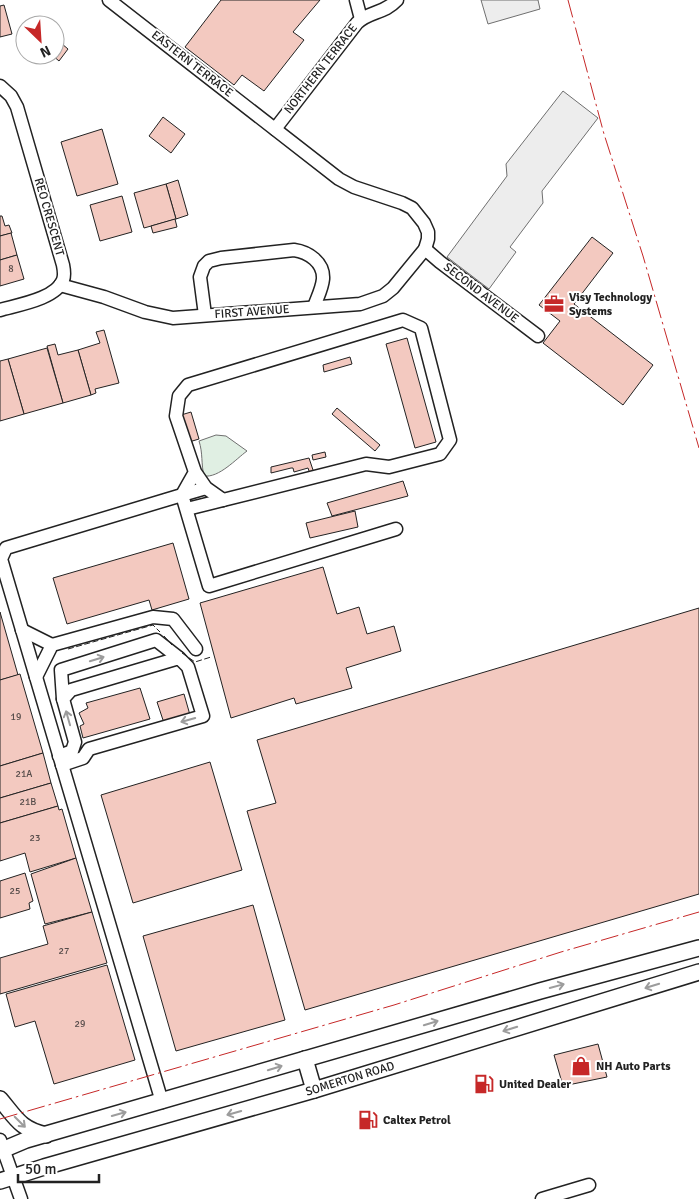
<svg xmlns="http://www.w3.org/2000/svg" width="699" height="1199" viewBox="0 0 699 1199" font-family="Signika,sans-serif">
<rect width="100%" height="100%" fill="#fff"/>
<path fill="#e0efe3" stroke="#6f6f6f" d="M216,435L226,436L247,451C236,459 219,478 204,476C201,464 203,453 199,441Z"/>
<g fill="#ededed" stroke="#6f6f6f">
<path d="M481,0H538L540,9L488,24Z"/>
<path d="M563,91L598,118L542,191L543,203L510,247L516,252L489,289L447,257L507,176L506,164Z"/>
</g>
<g fill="#f3c9c0" stroke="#222">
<path d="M221,0H320L293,32L304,40L264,91L242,75L234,85L185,47Z"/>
<path d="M4,5L12,34L0,37V6Z"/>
<path d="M55,38L68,49L59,61L52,55H55Z"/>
<path d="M163,117L185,134L171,153L149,136Z"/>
<path d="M102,129L118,184L77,196L61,142Z"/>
<path d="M178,180L188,215L176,219L166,184Z"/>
<path d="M166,184L176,219L144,228L134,193Z"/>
<path d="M122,196L132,232L100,241L90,205Z"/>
<path d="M0,216H2L5,226L9,225L12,233L0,236Z"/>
<path d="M175,219L177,227L153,233L151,226Z"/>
<path d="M11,233L17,255L0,260V236Z"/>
<path d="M592,237L613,253L574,304L653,365L623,405L543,343L560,321L539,305Z"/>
<path d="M17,255L24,279L0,286V260Z"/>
<path d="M104,330L119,383L95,389L96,393L91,395L78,350L100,343L96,332Z"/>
<path d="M407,338L436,442L415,448L386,344Z"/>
<path d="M55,344L58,355L78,350L91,395L63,403L47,346Z"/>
<path d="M47,348L63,403L24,414L8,359Z"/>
<path d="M350,357L352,364L324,372L323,365Z"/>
<path d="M8,359L24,414L0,421V361Z"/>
<path d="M337,408L380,445L375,451L332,414Z"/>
<path d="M191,412L199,439L189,442L181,415Z"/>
<path d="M325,452L326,457L313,460L312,455Z"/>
<path d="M309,458L314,473L310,474L308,468L294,472L293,468H291L271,473V467Z"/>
<path d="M403,481L408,496L332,516L327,503Z"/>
<path d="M355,511L358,527L310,538L306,523Z"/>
<path d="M173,543L189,599L152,610L149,600L67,624L53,578Z"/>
<path d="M323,567L337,614L359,607L367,634L394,626L401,651L346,668L352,688L296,704L294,698L231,718L200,603Z"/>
<path d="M699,608V894L305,1010L247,811L276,803L257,740Z"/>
<path d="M0,612L18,675L0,680Z"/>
<path d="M20,674L43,753L0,766V680Z"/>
<path d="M140,688L150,719L83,738L80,726L84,724L79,713L88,708L86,703Z"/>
<path d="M184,694L190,715L164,723L157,702Z"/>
<path d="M43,753L51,783L0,798V766Z"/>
<path d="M210,762L242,870L133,903L101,795Z"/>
<path d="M51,783L58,806L0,823V798Z"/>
<path d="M58,806L59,810L62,809L76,858L30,872L25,853L0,861V823Z"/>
<path d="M76,858L92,912L45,924L31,874Z"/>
<path d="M25,873L33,901L29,903L30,909L0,918V881Z"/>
<path d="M253,905L285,1020L176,1051L143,936Z"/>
<path d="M92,912L107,963L0,994V958L48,944L43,926Z"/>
<path d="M107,965L135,1060L54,1084L35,1021L15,1027L6,994Z"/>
<path d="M598,1044L607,1077L563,1086L554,1055Z"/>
</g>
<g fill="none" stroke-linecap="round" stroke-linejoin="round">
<defs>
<g id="minor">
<path d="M356,0L361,19"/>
<path d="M0,86L11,96L17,107L63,265C64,270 65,275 63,280C56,299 17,305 0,310"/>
<path d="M275,129L357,23C369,11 384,14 397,0"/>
<path d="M425,249L440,262L538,336"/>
<path d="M60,285L104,297L145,312L173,318L360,304L383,296L393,288L425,249L428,239V232L424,223L412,208L402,203L354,187L339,179L109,0"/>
<path d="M205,315L200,277L204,266L209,261L221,258L294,250C308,252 324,262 323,279C322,289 317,298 314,307"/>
<path d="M206,488L182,495L209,586L396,529"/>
<path d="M187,509L223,500"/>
<path d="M22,630L52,645"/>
<path d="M36,677L52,645L153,617L173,619L196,649"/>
<path d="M63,699L61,670L156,640L179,658"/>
<path d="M59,756L72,751L75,742L63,699L71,690L179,658L188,667L203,716L89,749L83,758L62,765"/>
<path d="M162,1102L1,559L6,548L182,495L195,472L176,416L179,396L188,385L403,320L421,328L450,440L440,454L389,467L366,464L223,500L206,488L195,472"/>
<path d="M0,1140L21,1199"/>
<path d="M542,1199L589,1185"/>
</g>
<g id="major">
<path d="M305,1059L314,1090"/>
<path d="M0,1099C16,1118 20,1129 46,1135"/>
<path d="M0,1151L26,1140L540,991L699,948"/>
<path d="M0,1181L44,1167L314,1090L699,972"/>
</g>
</defs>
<use href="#minor" stroke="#222" stroke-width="15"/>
<use href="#major" stroke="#222" stroke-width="18"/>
<use href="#minor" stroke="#fff" stroke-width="12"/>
<use href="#major" stroke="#fff" stroke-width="15"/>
<g stroke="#222" stroke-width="1" stroke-dasharray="6 2.5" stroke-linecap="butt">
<path d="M164,636L172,645"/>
<path d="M68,649L153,625L160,632"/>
<path d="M182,653L195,662L211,657"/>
</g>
<g stroke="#c62828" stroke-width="1" stroke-dasharray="18 4 2.5 4" stroke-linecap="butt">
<path d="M568,0L604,134L643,256L699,448"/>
<path d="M0,1119L394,1005L561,952L699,912"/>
</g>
</g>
<defs><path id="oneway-shaft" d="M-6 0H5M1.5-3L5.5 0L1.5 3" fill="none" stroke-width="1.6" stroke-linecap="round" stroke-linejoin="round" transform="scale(1.25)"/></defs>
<g stroke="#9c9c9c">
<use href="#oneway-shaft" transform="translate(97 659) rotate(-17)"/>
<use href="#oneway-shaft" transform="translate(68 718) rotate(-106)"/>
<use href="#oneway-shaft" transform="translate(188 720) rotate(164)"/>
<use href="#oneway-shaft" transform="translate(557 986) rotate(-15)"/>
<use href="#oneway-shaft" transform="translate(652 986) rotate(163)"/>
<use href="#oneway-shaft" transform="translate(431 1023) rotate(-17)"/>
<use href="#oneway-shaft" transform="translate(510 1029) rotate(163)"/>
<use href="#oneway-shaft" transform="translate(275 1068) rotate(-17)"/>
<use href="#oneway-shaft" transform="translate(234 1113) rotate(164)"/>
<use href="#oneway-shaft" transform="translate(119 1114) rotate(-16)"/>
<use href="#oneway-shaft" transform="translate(20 1122) rotate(45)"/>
</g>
<defs>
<symbol id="office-bare" viewBox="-9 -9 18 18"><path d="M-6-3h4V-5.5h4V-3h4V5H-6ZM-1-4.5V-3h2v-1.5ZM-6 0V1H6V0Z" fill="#c62828" stroke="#fff" stroke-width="2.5" paint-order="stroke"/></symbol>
<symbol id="shop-bare" viewBox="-9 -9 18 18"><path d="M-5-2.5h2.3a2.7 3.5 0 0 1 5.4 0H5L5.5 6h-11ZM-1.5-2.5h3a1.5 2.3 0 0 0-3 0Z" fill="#c62828" stroke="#fff" stroke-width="2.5" paint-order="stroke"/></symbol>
<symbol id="fuel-bare" viewBox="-9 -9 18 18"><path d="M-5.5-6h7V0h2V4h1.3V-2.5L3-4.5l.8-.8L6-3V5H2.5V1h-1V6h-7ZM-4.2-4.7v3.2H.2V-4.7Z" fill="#c62828" stroke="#fff" stroke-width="2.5" paint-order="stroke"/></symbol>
</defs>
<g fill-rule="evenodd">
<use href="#office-bare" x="540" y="290" width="28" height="28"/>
<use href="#shop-bare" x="567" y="1052" width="28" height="28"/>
<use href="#fuel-bare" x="470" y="1070" width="28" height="28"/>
<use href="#fuel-bare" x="354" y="1106" width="28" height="28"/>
</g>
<g text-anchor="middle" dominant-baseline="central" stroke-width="4" stroke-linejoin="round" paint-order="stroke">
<g font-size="10" fill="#564c4a">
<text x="11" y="269">8</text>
<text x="16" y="717">19</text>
<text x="24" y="774">21A</text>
<text x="28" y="802">21B</text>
<text x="35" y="838">23</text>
<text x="15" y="891">25</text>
<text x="64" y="951">27</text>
<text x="80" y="1024">29</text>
</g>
<g font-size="12" fill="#222" stroke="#fff">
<text transform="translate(192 64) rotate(38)">EASTERN TERRACE</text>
<text transform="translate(321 69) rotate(-52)">NORTHERN TERRACE</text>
<text transform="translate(49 217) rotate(74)">REO CRESCENT</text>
<text transform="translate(481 293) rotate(37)">SECOND AVENUE</text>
<text transform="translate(252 312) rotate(-4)">FIRST AVENUE</text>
<text transform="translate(350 1079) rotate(-17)">SOMERTON ROAD</text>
</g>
<g font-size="12" font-weight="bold" fill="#222" stroke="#fff" text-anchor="start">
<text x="569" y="297">Visy Technology<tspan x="569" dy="14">Systems</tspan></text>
<text x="596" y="1066">NH Auto Parts</text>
<text x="499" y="1084">United Dealer</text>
<text x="383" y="1120">Caltex Petrol</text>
</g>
</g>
<g transform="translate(40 40) rotate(155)"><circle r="24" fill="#ffffff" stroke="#a7a7a7"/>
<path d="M0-4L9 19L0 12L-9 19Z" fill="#c62828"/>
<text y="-8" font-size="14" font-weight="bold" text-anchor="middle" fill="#222222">N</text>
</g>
<path d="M18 1174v8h81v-8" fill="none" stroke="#222222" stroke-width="2.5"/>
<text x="25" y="1174" font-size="15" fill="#222222" stroke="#ffffff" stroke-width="4" paint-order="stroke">50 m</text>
</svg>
